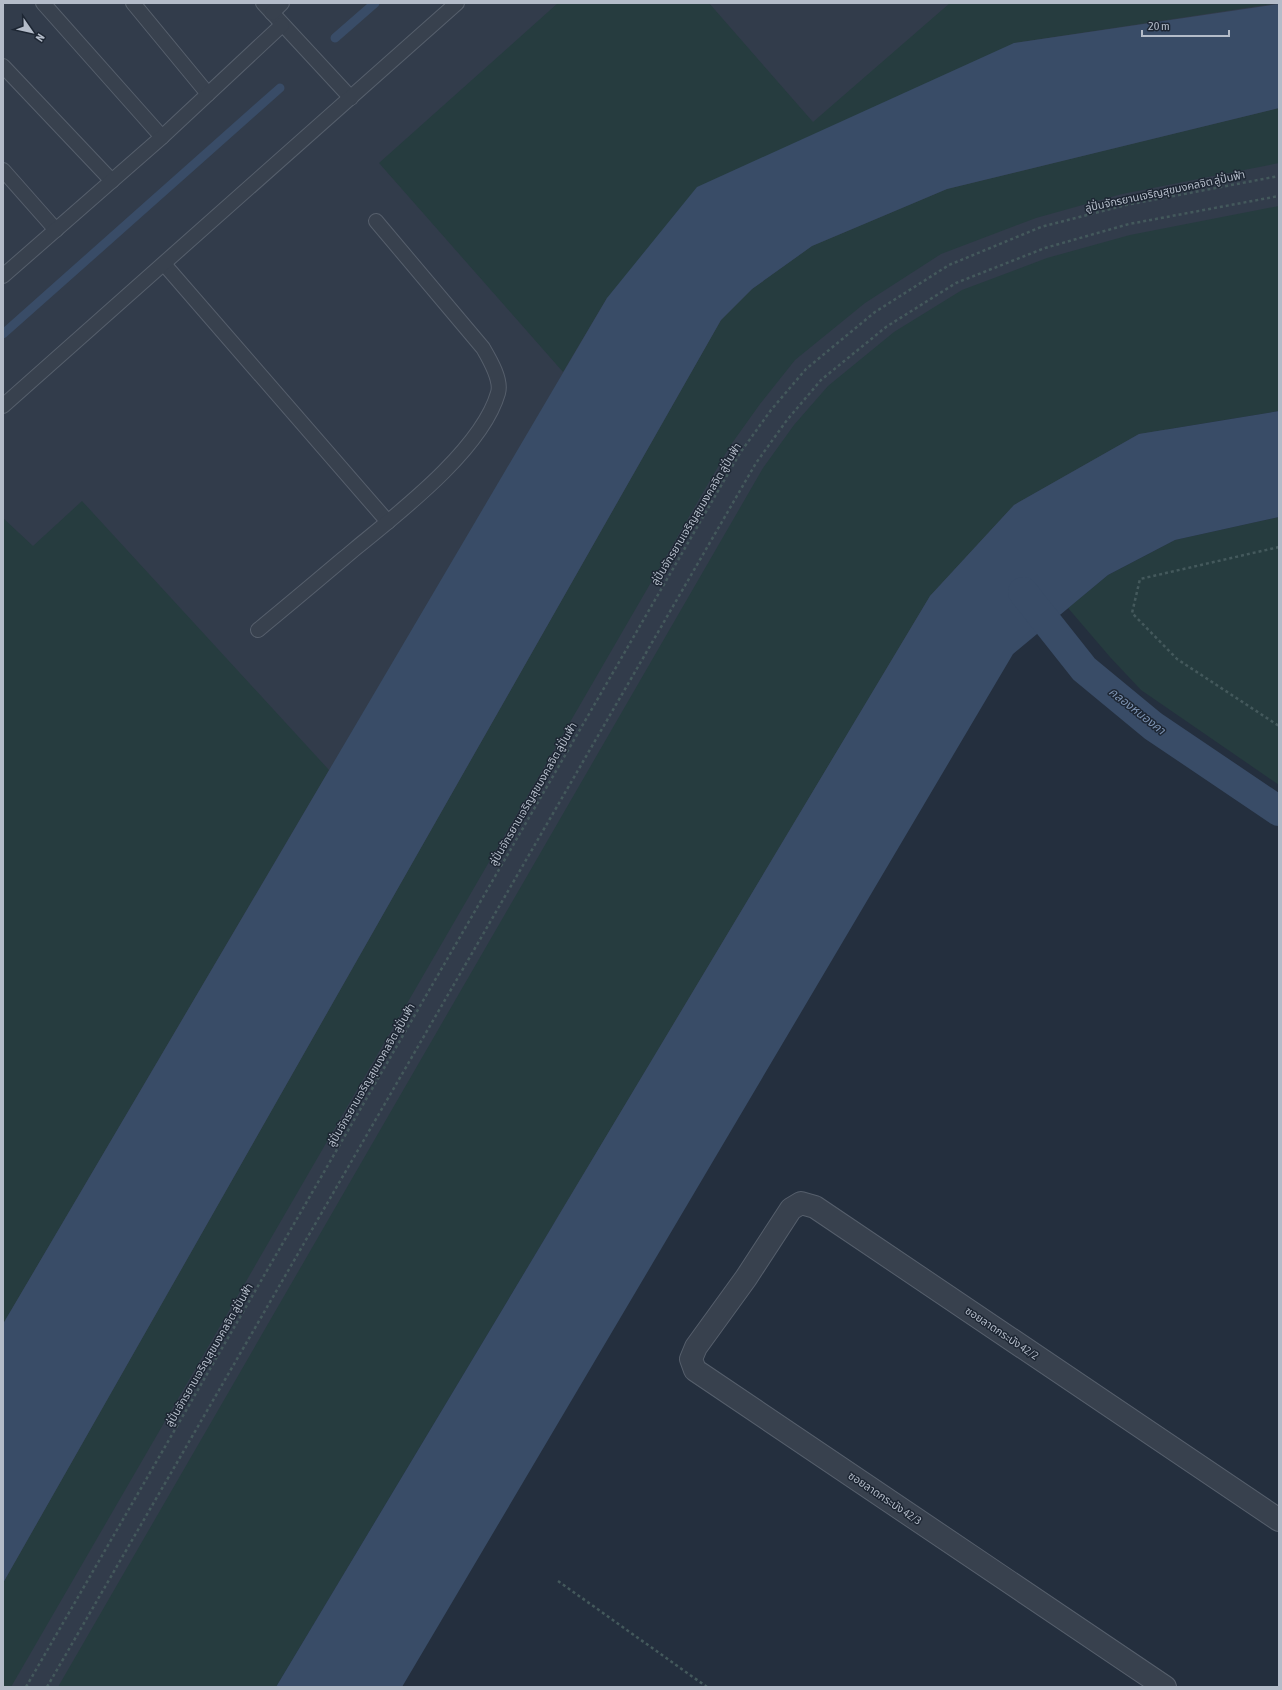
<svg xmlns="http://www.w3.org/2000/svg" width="1282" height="1690" viewBox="0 0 1282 1690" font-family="'Asap Condensed','Noto Sans Thai',sans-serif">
<rect width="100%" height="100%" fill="#242f3e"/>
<path fill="#323c4b" d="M3,3H1279V332L1233,343L196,1687H3Z"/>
<g fill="#263c3f">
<path d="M558,3H709L813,122L950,3H1279L1014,43L607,298L563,372L379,163Z"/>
<path d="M1279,108V163L1122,194L1036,218L941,254L865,303L795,360L760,404L730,446L11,1687H3V1583L721,320L752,289L812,246L947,189Z"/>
<path d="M1279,206V411L1139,434L1014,505L930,596L276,1687H58L763,468L794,425L828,386L894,332L962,290L1047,258L1130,235Z"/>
<path d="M82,501L329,770L3,1324V518L33,546Z"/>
<path d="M1279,517V785L1141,690L1110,657L1068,608L1108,575L1175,540Z"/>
</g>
<g fill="#394c67">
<path d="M1279,4V108L947,189L812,246L752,289L721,320L3,1583V1324L607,298L697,187L1014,43Z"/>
<path d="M1279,411V517L1175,540L1108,575L1013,654L402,1687H276L930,596L1014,505L1139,434Z"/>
</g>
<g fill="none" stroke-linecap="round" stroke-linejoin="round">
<g stroke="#394c67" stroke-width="9">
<path d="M335,38L375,3"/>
<path d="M3,334L280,88"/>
</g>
<path stroke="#394c67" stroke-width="30" d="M1023,592L1084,669L1153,726L1279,811"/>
<defs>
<g id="service">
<path d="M43,3L162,137"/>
<path d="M133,3L208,94"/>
<path d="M263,3L351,98"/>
<path d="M272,13L282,3"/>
<path d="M3,66L112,181"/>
<path d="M3,170L56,230"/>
<path d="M164,264L388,522"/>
<path d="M3,276L162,137L282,25"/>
<path d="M3,406L457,3"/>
<path d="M258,630C291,603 324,575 356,548C400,512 482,449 498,393C502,380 490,360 483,348L376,221"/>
</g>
<path id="minor" d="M1165,1687L695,1370L691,1359L696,1347L746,1278L791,1209L801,1203L815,1207L1279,1520"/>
</defs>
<use href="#service" stroke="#565f6c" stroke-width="16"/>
<use href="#minor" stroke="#565f6c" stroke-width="24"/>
<g stroke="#44595c" stroke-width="2.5" stroke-dasharray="3 3" stroke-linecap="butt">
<path d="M1279,547L1140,579L1132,613L1177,659L1279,726"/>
<path d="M558,1581L707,1687"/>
<path d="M26,1687L740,453L771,410L806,369L875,312L949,265L1041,227L1126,205L1279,176"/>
<path d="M47,1687L756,463L787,420L821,380L886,327L956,283L1045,248L1129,224L1279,196"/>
</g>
<use href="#service" stroke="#38414e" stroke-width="14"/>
<use href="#minor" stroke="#38414e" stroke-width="22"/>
</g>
<g text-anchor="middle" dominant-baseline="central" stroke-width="3" stroke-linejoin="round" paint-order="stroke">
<g font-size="11" fill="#b4bcc9" stroke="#1d2633">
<text transform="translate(1165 191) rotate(-12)">ลู่ปั่นจักรยานเจริญสุขมงคลจิต ลู่ปั่นฟ้า</text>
<text transform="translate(696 514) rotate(-59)">ลู่ปั่นจักรยานเจริญสุขมงคลจิต ลู่ปั่นฟ้า</text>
<text transform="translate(533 794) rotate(-60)">ลู่ปั่นจักรยานเจริญสุขมงคลจิต ลู่ปั่นฟ้า</text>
<text transform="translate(371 1075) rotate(-60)">ลู่ปั่นจักรยานเจริญสุขมงคลจิต ลู่ปั่นฟ้า</text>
<text transform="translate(1002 1333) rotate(34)">ซอยลาดกระบัง 42/2</text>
<text transform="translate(209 1355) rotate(-60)">ลู่ปั่นจักรยานเจริญสุขมงคลจิต ลู่ปั่นฟ้า</text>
<text transform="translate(885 1498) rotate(34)">ซอยลาดกระบัง 42/3</text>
</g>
<g font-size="12" font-style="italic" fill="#7c92b1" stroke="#1d2633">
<text transform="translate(1137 711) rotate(38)">คลองหนองคา</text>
</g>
</g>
<rect width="1282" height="1690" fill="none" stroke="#b4bcc9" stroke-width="8"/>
<g transform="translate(32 32) rotate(124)" stroke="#1d2633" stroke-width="3" paint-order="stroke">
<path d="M0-3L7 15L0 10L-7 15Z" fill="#b4bcc9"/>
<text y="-6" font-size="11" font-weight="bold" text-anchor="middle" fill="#b4bcc9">N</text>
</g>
<path d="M1142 30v6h87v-6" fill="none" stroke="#b4bcc9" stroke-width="2"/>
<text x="1148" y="30" font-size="12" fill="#b4bcc9" stroke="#1d2633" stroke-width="3" paint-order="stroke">20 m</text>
</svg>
